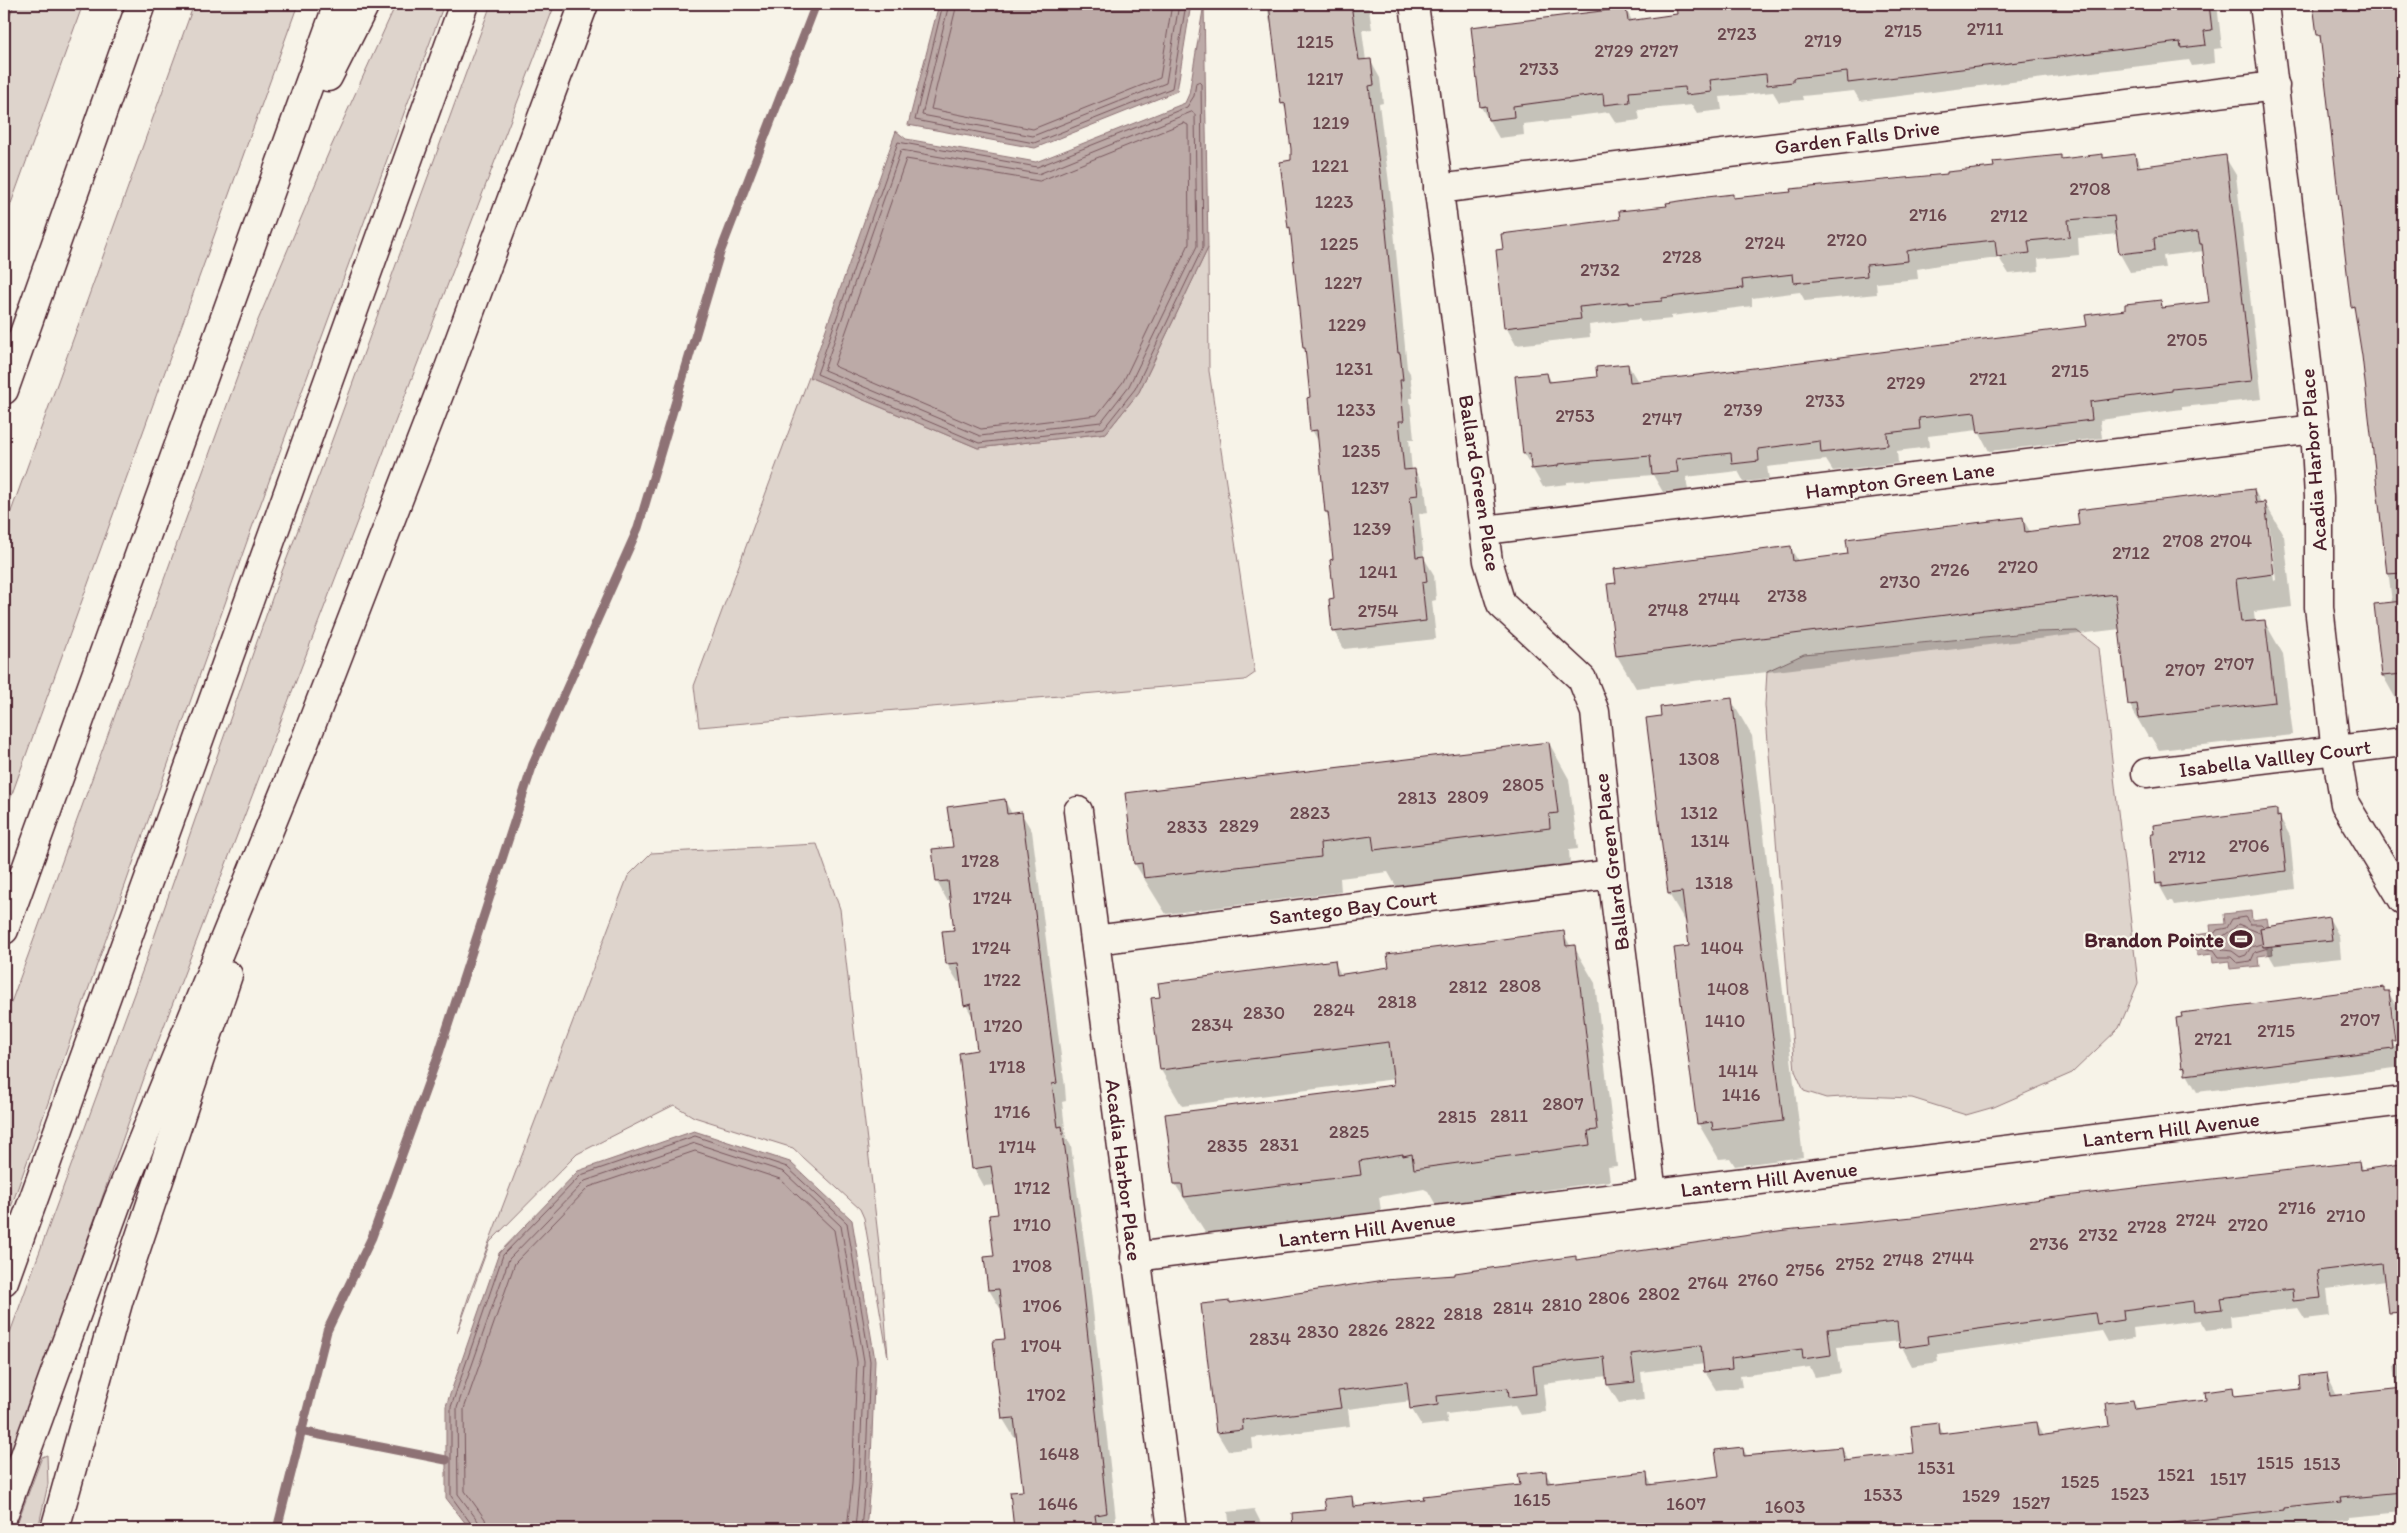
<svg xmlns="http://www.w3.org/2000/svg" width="2407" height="1533" viewBox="0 0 2407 1533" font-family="Itim,sans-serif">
<rect width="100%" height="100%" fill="#f7f3e8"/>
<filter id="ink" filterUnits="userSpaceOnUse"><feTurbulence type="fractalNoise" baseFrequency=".02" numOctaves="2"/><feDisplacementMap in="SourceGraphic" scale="10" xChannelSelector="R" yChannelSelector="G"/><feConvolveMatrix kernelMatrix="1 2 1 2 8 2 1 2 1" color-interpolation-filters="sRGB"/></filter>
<g filter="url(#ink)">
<g fill="#ded4cc" stroke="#947a7c">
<path d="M14,4H83L4,223V31Z"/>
<path d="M194,4H298L4,816V531Z"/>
<path d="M396,4H444L250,533L4,1227V1022L256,325L331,147Z"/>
<path d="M491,4H555L143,1081L4,1478V1349L143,969L276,587L324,462Z"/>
<path d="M1208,248L1209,371L1255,673L1245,680L699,727L694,686L809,377L978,448L1106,433L1139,392Z"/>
<path d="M2077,631L2099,648L2138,983L2119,1028L2072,1073L1994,1107L1966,1115L1912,1098L1860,1096L1826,1098L1804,1091L1795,1071L1765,705L1767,671L1804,654L2037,632Z"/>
<path d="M817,844L840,909L880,1253L888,1357L864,1218L860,1209L793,1148L694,1117L674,1105L577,1154L490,1242L457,1333L469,1295L628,876L651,853Z"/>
<path d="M47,1455L48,1484L38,1529H15L42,1457Z"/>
</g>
<g fill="#bcaaa7" stroke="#8e7275">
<path d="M939,4H1191L1177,91L1035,148L908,125Z"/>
<path d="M1204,4L1208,248L1139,392L1106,433L978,448L809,377L896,131L906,139L1036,162L1185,103L1189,94Z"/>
<path d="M2251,911L2252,920L2267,918L2273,954L2258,956L2259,966L2230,969L2229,961L2213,963L2212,954L2197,956L2194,935L2211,933L2210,925L2225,924L2224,914Z"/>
<path d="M694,1131L790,1162L852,1220L875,1360L870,1485L866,1529H470L446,1498V1406L499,1253L578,1171Z"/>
</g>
<g fill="#0003" fill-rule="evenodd">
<path d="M1267,4H1368L1372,29L1362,30L1366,61L1370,60L1380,78L1383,103L1379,104L1391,199L1407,368L1410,373L1413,398H1410L1414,439H1409L1412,471L1415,470L1425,489L1428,513L1419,514L1424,558L1434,575L1436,600L1432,601L1436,639L1344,649L1334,631L1335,560L1330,519L1326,512L1320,444L1312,430L1311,398L1306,352L1304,348L1292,232L1289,227L1282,163L1292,161V149L1288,113L1282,103L1273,29L1270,23Z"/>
<path d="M1677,4H2217L2222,48L2214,49L2215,63L2192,66L2189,60L1860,101L1854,91L1802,96L1803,100L1779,102L1773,92L1720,97L1722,110L1697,113L1692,105L1638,110L1640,120L1616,123L1609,112L1568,117L1569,119L1523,124L1524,135L1499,138L1481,107L1626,10L1633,22L1678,15Z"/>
<path d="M2315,4H2403V705L2400,706L2383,676L2392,603L2363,355L2357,314L2352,306L2322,42L2318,35Z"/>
<path d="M2135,155L2142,168L2225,157L2236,175L2262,399L2182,407V409L2100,420L2102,438L2010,449L1989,451L1978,430L1928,436L1929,447L1897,451L1898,463L1833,471L1826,460L1767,467L1769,479L1744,482L1738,471L1686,477L1688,490L1663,492L1653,475L1567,482V484L1543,487L1524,454L1547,374L1552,383L1598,378L1628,365L1638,382L1682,378L2088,327L2127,311L2160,301L2165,309L2210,303L2204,251L2163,256L2165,268L2130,272L2120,254L2117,234L2078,238L2079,255L2038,259L2039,271L2009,274L1999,258L1939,265L1917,269L1918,279L1876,283L1877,294L1805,301L1800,292L1752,298V306L1671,316L1672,319L1641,322L1639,319L1589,325L1590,337L1516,345L1506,327L1621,220L1668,207L1732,195L1734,199L1949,176L2060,156L2062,160L2102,156L2104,159Z"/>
<path d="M2254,490L2262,504L2265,503L2284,536L2292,607L2254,612L2255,622L2264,621L2283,654L2293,735L2159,750L2151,737H2148L2129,704L2120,629L1636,688L1617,656L1790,547L1798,561L1849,555L2022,518L2031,533L2081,527ZM2266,518L2269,523L2276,580L2274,581Z"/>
<path d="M1731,700L1752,736L1803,1157L1735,1166L1730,1158L1719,1159L1698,1123L1688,926L1669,894L1647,719Z"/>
<path d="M1549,743L1569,779L1578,849L1569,850L1570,864L1396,886L1388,872L1340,878L1341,892L1166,914L1135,864Z"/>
<path d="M1005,801L1012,814L1021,813L1032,831L1065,1087L1066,1101L1062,1102L1066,1137L1071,1146L1091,1292L1117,1529H1017L1015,1525L1024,1492L1018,1437H1014L1003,1419L999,1386L1007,1340L1002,1307L1000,1308L989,1290L996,1257L999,1215L995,1185L984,1186L974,1168L979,1051L975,1021L966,1005L962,982H958L947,964L944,932L955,931L952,900H947L937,882L933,850L954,848Z"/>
<path d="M2276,810L2290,836L2295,889L2174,905L2172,901H2168L2158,883Z"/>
<path d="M2329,918L2339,936L2341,958L2275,965L2264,946Z"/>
<path d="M1563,933L1571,947H1574L1595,983L1617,1166L1608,1167L1610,1181L1436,1205L1428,1191L1424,1189L1379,1197L1381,1211L1206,1233L1175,1184L1167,1115L1396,1087L1395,1079L1182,1106L1161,1070L1153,999L1334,962L1342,976Z"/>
<path d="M2383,989L2385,992H2388L2399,1010L2403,1048V1067L2197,1092L2183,1067ZM2390,1006H2392L2397,1047H2394Z"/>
<path d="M2359,1163L2363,1171L2400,1166L2403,1171V1307L2397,1308L2385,1281L2327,1289L2330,1316L2305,1319L2298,1308L2230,1316L2231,1327L2206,1330L2200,1320L2133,1328L2134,1338L2108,1342L2102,1331L1937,1354L1938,1362L1912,1366L1902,1347L1901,1341L1837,1347L1841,1373L1815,1377L1810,1367L1740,1376L1742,1387L1716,1390L1705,1372V1364L1641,1372L1644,1400L1619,1403L1608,1385L1607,1376L1543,1384L1546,1412L1520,1415L1515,1406L1446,1414L1448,1423L1422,1426L1411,1408V1401L1348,1409L1350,1426L1252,1438L1253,1448L1228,1451L1217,1433L1202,1305L1230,1304L1457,1276L1575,1257L1577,1261Z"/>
<path d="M2403,1365V1511L2350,1516V1520L2279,1529H1302L1329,1526L1351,1497L1358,1508L1521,1487L1545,1472L1552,1484L1646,1474L1653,1486L1720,1477L1742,1448L1748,1457L1842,1448L1849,1462L1916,1454L1938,1424L1944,1435L2036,1424L2043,1436L2110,1427L2133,1401L2138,1410L2207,1401L2232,1388L2237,1397L2302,1390L2327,1375L2337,1396L2397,1390L2394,1366Z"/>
<path d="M1254,1509L1264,1529H1230L1228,1512Z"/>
</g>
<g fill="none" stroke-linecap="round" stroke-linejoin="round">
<g stroke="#78575d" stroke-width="1">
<path d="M943,4L915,120L1034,143L1172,88L1186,4"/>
<path d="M949,4L922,115L1033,136L1166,83L1179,4"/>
<path d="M957,4L931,109L1033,129L1160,78L1172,4"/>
<path d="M1199,82L1201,84L1203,247L1135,389L1104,428L979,443L817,374L898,142L1037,167L1187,107L1194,96L1196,83Z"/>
<path d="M1192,112L1195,114L1197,246L1129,386L1101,422L980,436L824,370L901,150L1038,174Z"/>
<path d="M1184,123L1188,125L1189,244L1123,382L1097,415L981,429L834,366L906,159L1039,181Z"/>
<path d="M2263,926L2261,924H2250L2245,917L2232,919L2227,928L2217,930L2212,937L2201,940V948L2214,950L2219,957H2231L2237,963L2251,961L2255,952L2268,948"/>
<path d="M2260,933L2238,924C2231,933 2222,934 2217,943L2223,950L2232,951L2240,957L2246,955L2251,947L2261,944"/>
<path d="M473,1529L472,1525L451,1496V1407L503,1255L581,1175L695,1136L787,1167L847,1223L870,1361L865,1485L861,1529"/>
<path d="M480,1529L478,1521L458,1494L457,1408L509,1259L585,1181L695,1143L784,1172L841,1226L864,1361L859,1484L855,1529"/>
<path d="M487,1529L485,1519L465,1491L464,1409L515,1263L589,1187L695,1151L780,1179L834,1230L857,1362L852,1484L847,1529"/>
</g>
<g stroke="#8e7275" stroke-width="9">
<path d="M300,1431L446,1460"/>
<path d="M277,1529L327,1331L372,1237L439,1053L533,764L638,528L720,253L816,4"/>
</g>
</g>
<g fill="#ccbfb9" stroke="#4a1f2b">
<path d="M1269,4H1351L1359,60L1371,59L1374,85L1369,86L1381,180L1398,353H1400L1403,380H1400L1404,421H1399L1404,470L1415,469L1418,495L1410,496L1416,557L1424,556L1427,582L1422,583L1426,621L1332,632L1329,599L1334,598L1330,560L1333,559L1328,512H1325L1317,430L1310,431L1307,398L1310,397L1305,348H1303L1290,227L1288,228L1280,162L1291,160V149L1285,103L1281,104Z"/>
<path d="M1676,4H2209L2212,30L2204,31L2206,45L2181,48L2180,42L1848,83L1847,72L1793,78V82L1767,85L1766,74L1710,80L1712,92L1686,95L1685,87L1629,92L1630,102L1604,105L1603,94L1513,106L1514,117L1488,120L1486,106L1480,107L1471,27L1626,8L1628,21L1677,14Z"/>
<path d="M2313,4H2402L2403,34H2399L2403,74V573L2387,574L2362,356L2354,306L2351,307L2320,35H2317Z"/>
<path d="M2103,154V158L2135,154L2137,167L2226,155L2252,381L2172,389V391L2090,402L2092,420L1999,431L1978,433L1975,412L1919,418L1920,429L1887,433L1888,445L1821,453L1820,441L1758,449L1759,461L1732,464L1731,453L1676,459L1678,472L1652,474L1650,456L1558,464V466L1531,469L1530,453L1523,454L1515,376L1547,373L1549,382L1597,377L1596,367L1628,364L1630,382L1682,377L2087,326L2085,315L2125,310V304L2161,300L2162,308L2209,302L2202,244H2200L2198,232L2154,238L2155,250L2119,254L2114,216L2068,220L2070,237L2028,241L2030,253L1997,257L1995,240L1928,247L1907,251L1908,261L1866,265L1867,276L1794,283L1793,274L1742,280L1743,288L1662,298V301L1629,304V302L1579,307L1581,319L1504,328L1496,250L1503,249L1501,234L1620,219L1619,211L1667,206L1666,203L1707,197L1733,194V198L1791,192L1790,189L1947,174V172L1994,167L1993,162L2061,155V159Z"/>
<path d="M2254,489L2256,503L2265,502L2274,574L2236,579L2241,622L2265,620L2275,702L2139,718L2137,704L2128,705L2115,594L1616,656L1607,584L1616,583L1614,569L1791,546L1793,561L1848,554L1846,539L2023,517L2025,532L2079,525L2077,510Z"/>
<path d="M2403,601V674L2382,676L2374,604Z"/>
<path d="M1732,698L1783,1121L1713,1130L1712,1122L1697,1124L1674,948L1689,946L1682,892L1668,894L1646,718L1661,716L1660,707Z"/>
<path d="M1549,742L1558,813L1549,814L1550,828L1374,850L1372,836L1320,843L1321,857L1144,878L1142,863L1134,864L1125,793Z"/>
<path d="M1005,799L1007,814L1022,812L1055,1068L1057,1083L1052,1084L1058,1127L1062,1126L1078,1246L1107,1513L1095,1515L1097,1529H1014L1010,1492L1023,1491L1014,1418L1002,1419L998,1386L993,1340L1005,1339L999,1289L988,1290L984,1257L994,1256L989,1215L998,1214L991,1166L972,1169L959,1053L977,1050L971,1004L964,1006L958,963L946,964L942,931L954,930L951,906L948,881L936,882L932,849L953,847L947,807Z"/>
<path d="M2277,809V817L2280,816L2286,871L2162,887V883L2156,884L2151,834H2154L2153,825Z"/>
<path d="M2329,917L2332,940L2263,947L2260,928Z"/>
<path d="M1564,931L1566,946L1575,945L1584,1018L1597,1130L1588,1131L1590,1145L1414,1169L1412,1154L1403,1156V1154L1359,1161L1361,1175L1184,1197L1182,1184H1174L1165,1114L1394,1085L1389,1042L1160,1070L1151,998L1160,997L1158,983L1335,960L1337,975L1389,967L1387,954Z"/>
<path d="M2384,987V991H2389L2395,1041H2392L2393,1049L2185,1075V1067L2182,1068L2176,1018L2182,1017L2181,1013Z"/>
<path d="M2359,1162L2360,1170L2401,1164L2403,1184V1312L2388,1313L2382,1263L2317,1271L2321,1298L2293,1301L2292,1289L2220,1298L2222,1309L2194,1312L2193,1301L2123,1310L2124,1320L2097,1324L2095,1313L1927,1336L1928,1344L1900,1348L1897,1322L1828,1329L1831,1355L1803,1359L1802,1349L1731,1358L1732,1369L1704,1372L1701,1345L1631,1354L1635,1382L1607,1385L1604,1357L1576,1360L1533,1366L1536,1394L1509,1397L1508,1388L1437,1396L1438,1405L1410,1409L1407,1382L1338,1391L1341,1408L1242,1420L1243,1430L1216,1433L1201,1304L1230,1301V1303L1385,1280L1455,1275V1273L1576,1256V1260L1785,1230L1913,1217L2048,1198Z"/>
<path d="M2327,1373L2330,1396L2403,1388V1492L2340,1498L2341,1502L2284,1508V1510L2148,1526L2149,1529H1293L1292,1513L1326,1510L1324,1499L1352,1496L1353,1507L1424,1499L1423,1496L1520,1485L1518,1474L1546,1471L1547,1483L1647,1472L1648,1485L1719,1476L1715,1450L1743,1447L1744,1456L1842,1447L1844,1461L1914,1453L1911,1426L1939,1423L1940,1434L2036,1422L2038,1436L2109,1426L2106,1403L2133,1400L2135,1409L2206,1400L2205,1391L2233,1387L2234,1396L2301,1389L2300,1376Z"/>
</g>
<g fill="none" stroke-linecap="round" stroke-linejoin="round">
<defs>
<g id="street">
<path d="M1414,4L1488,561L1501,604L1582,679L1595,712L1612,874L1652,1193"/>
<path d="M2264,4L2315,429L2319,497V607L2336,751L2345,804L2403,900"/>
<path d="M1438,189L2275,86"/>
<path d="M1485,530L2315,429"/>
<path d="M2146,773L2403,742"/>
<path d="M1078,811L1172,1529"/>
<path d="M1095,940L1612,874"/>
<path d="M1135,1257L2403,1101"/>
</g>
<g id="highway">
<path d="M328,77L365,4"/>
<path d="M4,390L141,4"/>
<path d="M4,930L338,4"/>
<path d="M4,1281L464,4"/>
<path d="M4,1513L118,1200L302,749L448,371L584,4"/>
<path d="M55,1529L119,1299L228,975"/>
</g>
</defs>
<use href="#street" stroke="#4a1f2b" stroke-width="31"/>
<use href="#highway" stroke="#4a1f2b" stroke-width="31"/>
<use href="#street" stroke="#f7f3e8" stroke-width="28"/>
<use href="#highway" stroke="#f7f3e8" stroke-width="28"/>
</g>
</g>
<defs>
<symbol id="stadium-bare" viewBox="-9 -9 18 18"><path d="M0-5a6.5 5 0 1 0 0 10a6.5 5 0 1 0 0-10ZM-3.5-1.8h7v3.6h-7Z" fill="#4a1f2b" stroke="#f7f3e8" stroke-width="2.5" paint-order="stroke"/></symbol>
</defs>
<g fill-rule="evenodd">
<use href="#stadium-bare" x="2225" y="923" width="32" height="32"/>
</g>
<g text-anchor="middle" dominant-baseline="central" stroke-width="4.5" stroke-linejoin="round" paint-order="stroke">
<g font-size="19" fill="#6a474e">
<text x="1985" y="28">2711</text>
<text x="1903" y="30">2715</text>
<text x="1737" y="33">2723</text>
<text x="1823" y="40">2719</text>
<text x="1315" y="41">1215</text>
<text x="1614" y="50">2729</text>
<text x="1659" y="50">2727</text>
<text x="1539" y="68">2733</text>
<text x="1325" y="78">1217</text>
<text x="1331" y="122">1219</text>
<text x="1330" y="165">1221</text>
<text x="2090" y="188">2708</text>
<text x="1334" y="201">1223</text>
<text x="1928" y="214">2716</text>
<text x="2009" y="215">2712</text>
<text x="1847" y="239">2720</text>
<text x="1765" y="242">2724</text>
<text x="1339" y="243">1225</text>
<text x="1682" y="256">2728</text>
<text x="1600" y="269">2732</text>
<text x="1343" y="282">1227</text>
<text x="1347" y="324">1229</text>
<text x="2187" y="339">2705</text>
<text x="1354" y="368">1231</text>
<text x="2070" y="370">2715</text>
<text x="1988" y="378">2721</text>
<text x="1906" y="382">2729</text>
<text x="1825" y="400">2733</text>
<text x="1356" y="409">1233</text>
<text x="1743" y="409">2739</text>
<text x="1575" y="415">2753</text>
<text x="1662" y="418">2747</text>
<text x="1361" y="450">1235</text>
<text x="1370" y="487">1237</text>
<text x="1372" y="528">1239</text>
<text x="2183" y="540">2708</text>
<text x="2231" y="540">2704</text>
<text x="2131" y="552">2712</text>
<text x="2018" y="566">2720</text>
<text x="1950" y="569">2726</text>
<text x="1378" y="571">1241</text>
<text x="1900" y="581">2730</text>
<text x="1787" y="595">2738</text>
<text x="1719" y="598">2744</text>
<text x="1668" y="609">2748</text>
<text x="1378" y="610">2754</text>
<text x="2234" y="663">2707</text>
<text x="2185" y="669">2707</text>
<text x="1699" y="758">1308</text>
<text x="1523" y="784">2805</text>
<text x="1468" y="796">2809</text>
<text x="1417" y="797">2813</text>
<text x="1310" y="812">2823</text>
<text x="1699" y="812">1312</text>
<text x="1239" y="825">2829</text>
<text x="1187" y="826">2833</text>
<text x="1710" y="840">1314</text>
<text x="2249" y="845">2706</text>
<text x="2187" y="856">2712</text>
<text x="980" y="860">1728</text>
<text x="1714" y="882">1318</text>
<text x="992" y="897">1724</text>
<text x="991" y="947">1724</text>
<text x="1722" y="947">1404</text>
<text x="1002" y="979">1722</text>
<text x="1520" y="985">2808</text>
<text x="1468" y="986">2812</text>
<text x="1728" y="988">1408</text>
<text x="1397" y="1001">2818</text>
<text x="1334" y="1009">2824</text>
<text x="1264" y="1012">2830</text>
<text x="2360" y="1019">2707</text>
<text x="1725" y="1020">1410</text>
<text x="1212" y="1024">2834</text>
<text x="1003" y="1025">1720</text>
<text x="2276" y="1030">2715</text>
<text x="2213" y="1038">2721</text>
<text x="1007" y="1066">1718</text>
<text x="1738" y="1070">1414</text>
<text x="1741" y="1094">1416</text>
<text x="1563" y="1103">2807</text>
<text x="1012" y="1111">1716</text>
<text x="1509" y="1115">2811</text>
<text x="1457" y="1116">2815</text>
<text x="1349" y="1131">2825</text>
<text x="1279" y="1144">2831</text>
<text x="1227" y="1145">2835</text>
<text x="1017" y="1146">1714</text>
<text x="1032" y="1187">1712</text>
<text x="2297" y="1207">2716</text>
<text x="2346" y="1215">2710</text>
<text x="2196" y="1219">2724</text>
<text x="1032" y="1224">1710</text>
<text x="2248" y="1224">2720</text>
<text x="2147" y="1226">2728</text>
<text x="2098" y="1234">2732</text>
<text x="2049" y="1243">2736</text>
<text x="1953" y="1257">2744</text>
<text x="1903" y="1259">2748</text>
<text x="1855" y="1263">2752</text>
<text x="1032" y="1265">1708</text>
<text x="1805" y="1269">2756</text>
<text x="1758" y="1279">2760</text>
<text x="1708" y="1282">2764</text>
<text x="1659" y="1293">2802</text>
<text x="1609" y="1297">2806</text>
<text x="1562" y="1304">2810</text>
<text x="1042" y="1305">1706</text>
<text x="1513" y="1307">2814</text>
<text x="1463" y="1313">2818</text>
<text x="1415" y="1322">2822</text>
<text x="1368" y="1329">2826</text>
<text x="1318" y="1331">2830</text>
<text x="1270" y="1338">2834</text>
<text x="1041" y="1345">1704</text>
<text x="1046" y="1394">1702</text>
<text x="1059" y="1453">1648</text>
<text x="2275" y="1462">1515</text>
<text x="2322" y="1463">1513</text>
<text x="1936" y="1467">1531</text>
<text x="2176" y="1474">1521</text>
<text x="2228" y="1478">1517</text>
<text x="2080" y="1481">1525</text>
<text x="2130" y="1493">1523</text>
<text x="1883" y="1494">1533</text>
<text x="1981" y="1495">1529</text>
<text x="1532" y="1499">1615</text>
<text x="2031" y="1502">1527</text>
<text x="1058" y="1503">1646</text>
<text x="1686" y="1503">1607</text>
<text x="1785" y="1506">1603</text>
</g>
<g font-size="21" fill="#4a1f2b" stroke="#f7f3e8">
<text transform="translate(1857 137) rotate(-7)">Garden Falls Drive</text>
<text transform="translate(2313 460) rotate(-94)">Acadia Harbor Place</text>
<text transform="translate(1900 480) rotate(-7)">Hampton Green Lane</text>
<text transform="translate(1480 483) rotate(81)">Ballard Green Place</text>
<text transform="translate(2275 758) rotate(-7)">Isabella Vallley Court</text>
<text transform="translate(1611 862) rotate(-97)">Ballard Green Place</text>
<text transform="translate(1353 907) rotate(-7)">Santego Bay Court</text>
<text transform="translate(2171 1129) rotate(-7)">Lantern Hill Avenue</text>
<text transform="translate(1124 1170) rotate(83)">Acadia Harbor Place</text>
<text transform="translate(1769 1179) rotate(-7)">Lantern Hill Avenue</text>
<text transform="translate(1367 1229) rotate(-7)">Lantern Hill Avenue</text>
</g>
<g font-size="21" font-weight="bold" fill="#4a1f2b" stroke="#f7f3e8" text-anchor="end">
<text x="2224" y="939">Brandon Pointe</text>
</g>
</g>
<rect width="2407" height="1533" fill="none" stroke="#f7f3e8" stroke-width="20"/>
<rect x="10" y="10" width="2387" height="1513" fill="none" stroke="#4a1f2b" stroke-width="2" filter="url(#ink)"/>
</svg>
